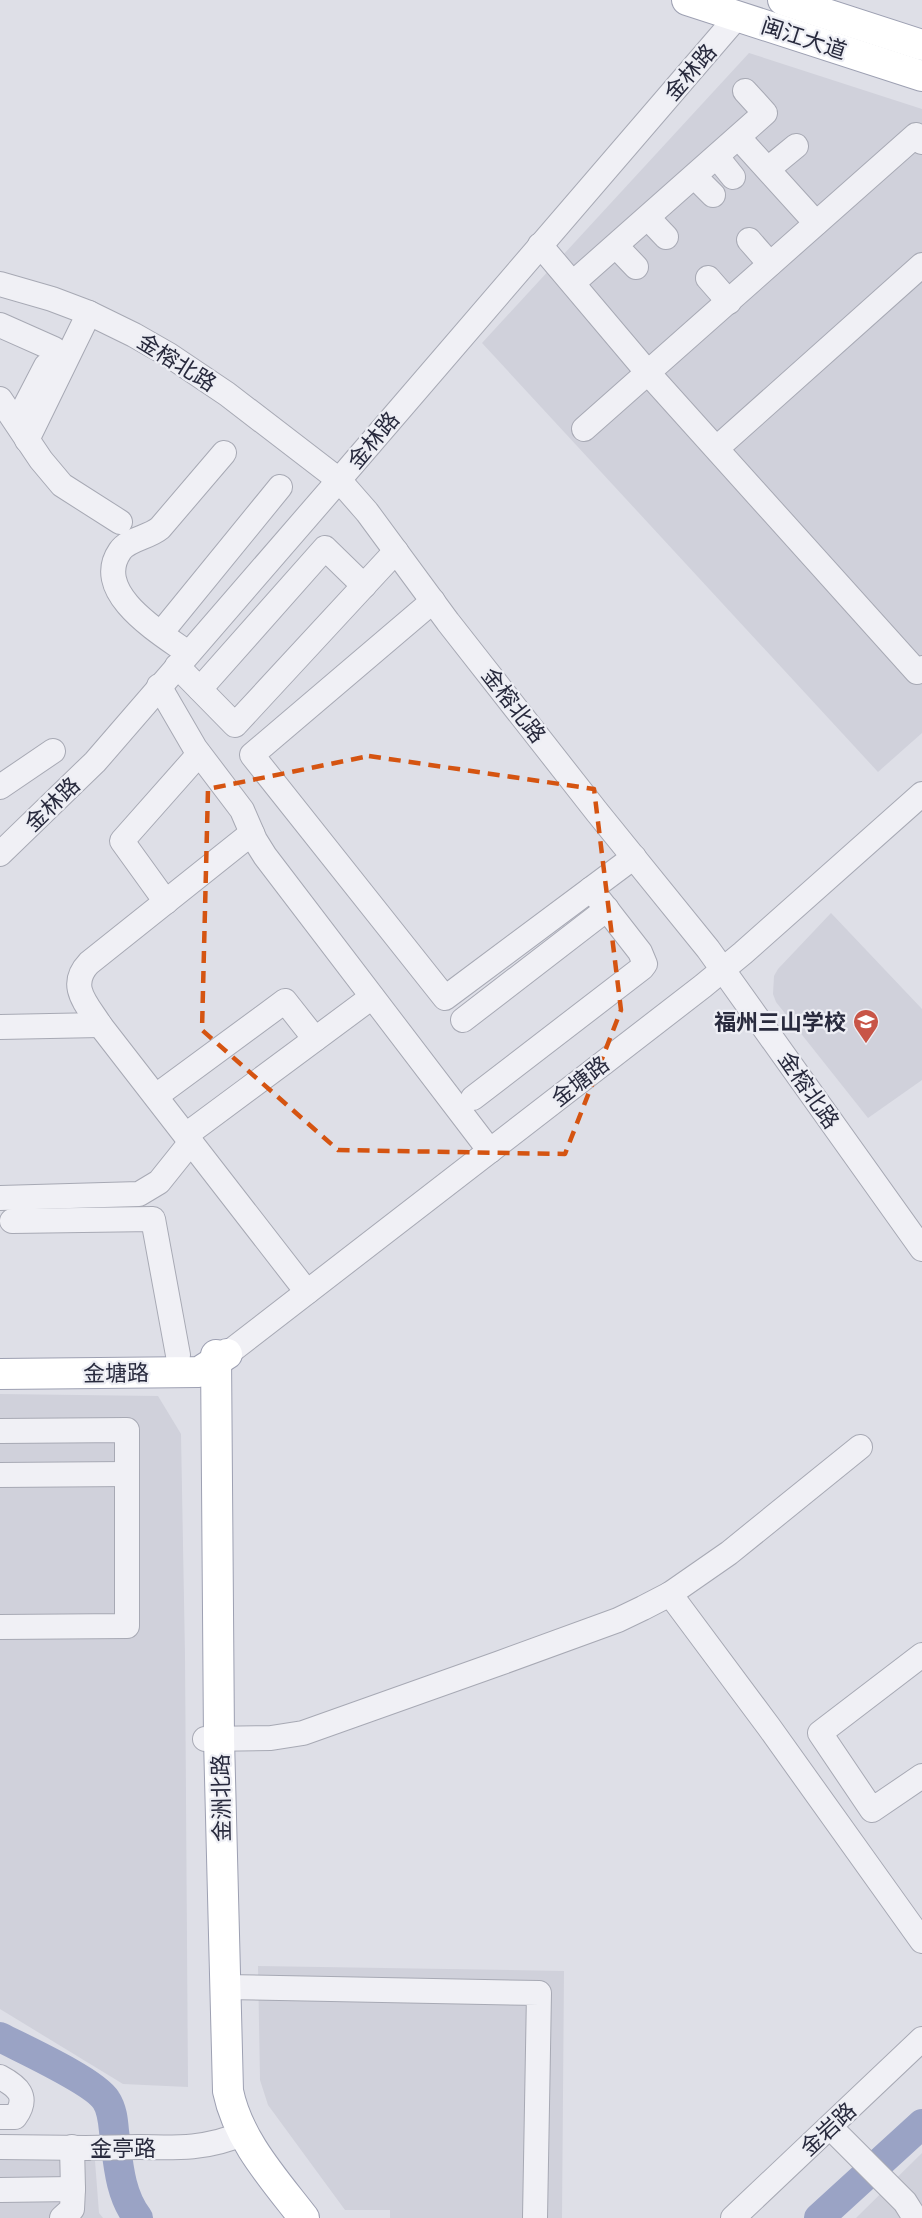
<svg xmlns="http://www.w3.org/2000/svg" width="922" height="2218" viewBox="0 0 922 2218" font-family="Jost,'Noto Sans SC',sans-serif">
<rect width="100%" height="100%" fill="#dedfe7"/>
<g fill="#d0d1db">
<path d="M749,53L922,109V733L878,772L482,343Z"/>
<path d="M831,913L922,1009V1080L868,1118L776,1002L773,994L774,976L778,969Z"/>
<path d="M0,1394L158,1396L181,1434L185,1656L188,2087L123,2084L0,2009Z"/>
<path d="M258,1966L564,1971L562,2218H390V2210H345L268,2105L260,2080Z"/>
<path d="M922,2153V2218H856Z"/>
<path d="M0,2160L95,2161L99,2213L103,2218H0Z"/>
</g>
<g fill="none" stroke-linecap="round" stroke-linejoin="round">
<g stroke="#9aa3c5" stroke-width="30">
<path d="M0,2037C23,2049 94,2081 106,2100C112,2109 113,2120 114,2131C118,2160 119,2194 138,2218"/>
<path d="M819,2218L922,2124"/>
</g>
<defs>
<g id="minor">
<path d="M739,138L816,223"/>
<path d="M717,157L733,177"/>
<path d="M768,169L796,146"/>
<path d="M695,177L713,195"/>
<path d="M648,218L666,237"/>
<path d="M749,240L770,264"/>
<path d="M540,245L649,374L917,672L922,668"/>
<path d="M616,246L636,267"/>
<path d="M708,278L729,302"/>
<path d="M573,283L765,113L745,91"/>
<path d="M0,284L52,299L89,313L134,335L169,355L227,394L339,480L367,512L448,622L597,812L708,949L922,1249"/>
<path d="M0,325L54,349"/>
<path d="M0,399L41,460L62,485L120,522"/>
<path d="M17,422L46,366"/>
<path d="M584,429L916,135L922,142"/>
<path d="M27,440L89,313"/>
<path d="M717,448L922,265"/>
<path d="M433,601L252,755L445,998L634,857"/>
<path d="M161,633L280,487"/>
<path d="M188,653C162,634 91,593 120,551C128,539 148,538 160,528L224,453"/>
<path d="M177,666L235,725L396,551"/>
<path d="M159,686L195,748L242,810L255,840L265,856L490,1151"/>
<path d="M200,689L325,548L364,586"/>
<path d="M0,787L53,751"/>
<path d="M252,833L89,963C67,986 87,1004 100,1025L307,1292"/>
<path d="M0,854L95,762L339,480L737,17"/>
<path d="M166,902L122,841L199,754"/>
<path d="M463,1020L607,909"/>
<path d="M0,1027L100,1025"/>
<path d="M156,1096L285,1001L315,1039"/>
<path d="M473,1098L642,968L645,964L640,952L591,889"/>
<path d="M186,1135L372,997"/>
<path d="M0,1198L139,1194L159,1182L191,1142"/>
<path d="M12,1221L153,1219L178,1355"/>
<path d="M227,1354L703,986L743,953L922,794"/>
<path d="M0,1431L127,1430V1626L0,1627"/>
<path d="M0,1475L127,1474"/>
<path d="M670,1594L769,1727L922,1941"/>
<path d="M922,1655L820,1733L872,1810L922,1776"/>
<path d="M205,1739L271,1738L303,1733L500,1663L618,1620L643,1608L670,1594L729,1553L860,1447"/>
<path d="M225,1987L539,1993L535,2218"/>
<path d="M0,2077C17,2086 30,2096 15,2117H0"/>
<path d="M830,2127L905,2202L915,2218"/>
<path d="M0,2147L86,2148"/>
<path d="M72,2147L73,2189"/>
<path d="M139,2147C177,2148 208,2149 244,2133"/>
<path d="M0,2190L73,2189L72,2209L62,2218"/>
<path d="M733,2218L922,2039"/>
</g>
<g id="major">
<path d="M687,0L922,76"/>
<path d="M783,0L922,45"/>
<path d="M216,1355L219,1739L228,2091C238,2140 274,2179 304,2218"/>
<path d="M0,1374L199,1372L227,1354"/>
</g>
</defs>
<use href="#minor" stroke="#a7a9b4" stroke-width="26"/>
<use href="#major" stroke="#9da0b2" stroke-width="32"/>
<use href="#minor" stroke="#f0f0f5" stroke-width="24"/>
<use href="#major" stroke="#fff" stroke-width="30"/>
<defs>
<path id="minor-bridge" d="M86,2148L139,2147"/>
</defs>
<use href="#minor-bridge" stroke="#a7a9b4" stroke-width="26" stroke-linecap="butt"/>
<use href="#minor-bridge" stroke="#f0f0f5" stroke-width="24"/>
</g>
<path fill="none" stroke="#d55411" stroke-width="4.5" stroke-dasharray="12 8" stroke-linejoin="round" d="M369,756L594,789L621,1010L565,1154L338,1150L202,1030L208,789Z"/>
<defs>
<symbol id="school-pin" viewBox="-11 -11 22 30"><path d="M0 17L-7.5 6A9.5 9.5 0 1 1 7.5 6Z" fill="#c85547" stroke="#edeef4"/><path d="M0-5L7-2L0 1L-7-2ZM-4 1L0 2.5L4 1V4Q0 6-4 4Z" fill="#fff"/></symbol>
</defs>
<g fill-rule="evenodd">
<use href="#school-pin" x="851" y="1007" width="30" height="40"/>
</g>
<g text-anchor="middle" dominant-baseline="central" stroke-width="4.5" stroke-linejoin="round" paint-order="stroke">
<g font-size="22" fill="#282a3d" stroke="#edeef4">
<text transform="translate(804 38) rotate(18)">闽江大道</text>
<text transform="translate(690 72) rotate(-49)">金林路</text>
<text transform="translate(177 362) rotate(32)">金榕北路</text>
<text transform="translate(373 440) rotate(-50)">金林路</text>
<text transform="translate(514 705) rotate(52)">金榕北路</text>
<text transform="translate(52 804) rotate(-44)">金林路</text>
<text transform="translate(580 1081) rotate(-38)">金塘路</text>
<text transform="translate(809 1090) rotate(55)">金榕北路</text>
<text transform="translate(116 1373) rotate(-1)">金塘路</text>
<text transform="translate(221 1798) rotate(-91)">金洲北路</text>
<text transform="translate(828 2129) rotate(-43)">金岩路</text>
<text x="123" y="2148">金亭路</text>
</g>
<g font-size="22" font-weight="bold" fill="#282a3d" stroke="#edeef4" text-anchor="end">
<text x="846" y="1022">福州三山学校</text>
</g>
</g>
</svg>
